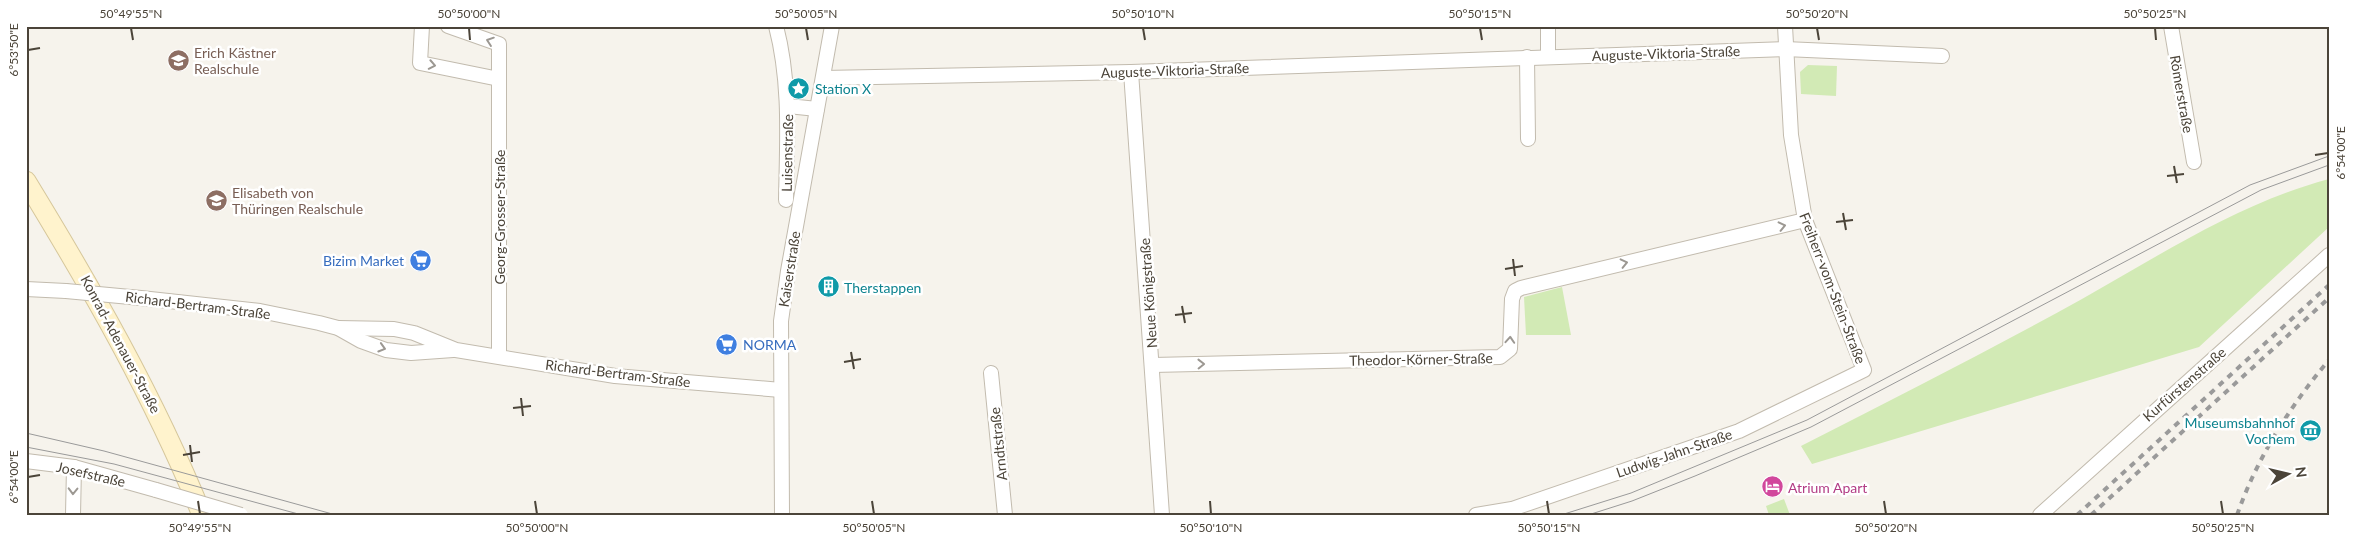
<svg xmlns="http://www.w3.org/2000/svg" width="2355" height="541" viewBox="0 0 2355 541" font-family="Lato,sans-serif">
<rect width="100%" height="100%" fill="#f6f3ec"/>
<g fill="#d2eab5">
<path d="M1808,65L1837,66L1836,96L1801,94L1800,72Z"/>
<path d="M2329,179V227L2199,347L1812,464L1801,446C1895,398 1990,350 2082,299C2162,254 2239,203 2329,179Z"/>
<path d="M1562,287L1571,335H1526L1524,297Z"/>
<path d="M1784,499L1790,515H1769L1766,506Z"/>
</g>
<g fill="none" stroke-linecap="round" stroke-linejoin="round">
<defs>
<g id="street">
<path d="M422,26L420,63L499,79"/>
<path d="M448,26L499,44V356"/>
<path d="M776,26C791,84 787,141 786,200"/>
<path d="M2171,26L2194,162"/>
<path d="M1527,57L1528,139"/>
<path d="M1548,57V26"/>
<path d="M1131,72L1162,515"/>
<path d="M823,78L1131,72L1785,49L1942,56"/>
<path d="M788,106L817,109"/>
<path d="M26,289L66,291"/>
<path d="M141,298L260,311L319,323L338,328L361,341L386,350L411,353L453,350"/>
<path d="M338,328L394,329L414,333L456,350L615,376L781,390"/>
<path d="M1153,365L1500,357L1510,349L1512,299L1515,291L1521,288L1805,220"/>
<path d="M991,373L1005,515"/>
<path d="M26,461L74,467L156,490"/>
<path d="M73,515L74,467"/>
<path d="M782,515L781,321L788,271L832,26"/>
<path d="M1476,515L1512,509L1739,431L1864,370L1805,220L1791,135L1785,26"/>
<path d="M2040,515L2329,255"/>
</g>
<path id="secondary" d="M26,181C92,289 154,397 202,515"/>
</defs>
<use href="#street" stroke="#c2bbae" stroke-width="16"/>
<use href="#secondary" stroke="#d6c79b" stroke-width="21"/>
<use href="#street" stroke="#fff" stroke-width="14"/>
<use href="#secondary" stroke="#fff3cd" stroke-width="19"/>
<g stroke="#9a9a9a" stroke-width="1">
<path d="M26,433L104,451L336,515"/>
<path d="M26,447L114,464L302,515"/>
<path d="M1561,515L1631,493L1807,420L2250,185L2329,156"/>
<path d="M1588,515L1632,501L1695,476L1811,427L2261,190L2329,165"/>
</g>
<g stroke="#9a9a9a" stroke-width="4" stroke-dasharray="6 6" stroke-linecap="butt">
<path d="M2077,515L2329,285"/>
<path d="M2091,515L2329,298"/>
<path d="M2237,515C2257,458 2290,406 2329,360"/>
</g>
<defs>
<g id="street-bridge">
<path d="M66,291L141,298"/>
<path d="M156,490L241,515"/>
</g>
</defs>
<use href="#street-bridge" stroke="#c2bbae" stroke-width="16" stroke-linecap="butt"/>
<use href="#street-bridge" stroke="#fff" stroke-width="14"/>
</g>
<defs><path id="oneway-chevron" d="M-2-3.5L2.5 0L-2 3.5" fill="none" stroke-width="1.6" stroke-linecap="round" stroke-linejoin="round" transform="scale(1.25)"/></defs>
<g stroke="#9c9892">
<use href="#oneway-chevron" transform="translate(490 41) rotate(-161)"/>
<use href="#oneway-chevron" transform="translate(432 65) rotate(11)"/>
<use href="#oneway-chevron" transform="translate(1782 226) rotate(-13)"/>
<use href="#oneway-chevron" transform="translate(1624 263) rotate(-13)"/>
<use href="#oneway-chevron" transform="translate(1510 340) rotate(-86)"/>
<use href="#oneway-chevron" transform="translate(382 348) rotate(17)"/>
<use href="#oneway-chevron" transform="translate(1201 364) rotate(-1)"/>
<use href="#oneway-chevron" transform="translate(73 491) rotate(91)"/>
</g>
<path fill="none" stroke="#4b4439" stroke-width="2" d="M131,28L133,40M469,28L470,40M806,28L808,40M1143,28L1145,40M1480,28L1482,40M1817,28L1819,40M2155,28L2156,40M28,50L40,48M2315,155L2328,153M2174,166L2177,183M2167,176L2184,174M1843,213L1846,230M1836,222L1853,220M1513,259L1515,276M1505,269L1523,266M1182,306L1185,323M1175,315L1192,313M851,352L854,369M844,362L861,359M521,398L523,416M513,408L531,406M190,445L192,462M183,455L200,452M28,477L40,475M198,501L200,514M535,501L537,514M872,501L874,514M1210,501L1211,514M1547,501L1549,514M1884,501L1886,514M2221,501L2223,514"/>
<defs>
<symbol id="school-disc" viewBox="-11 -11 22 22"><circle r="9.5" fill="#8d6e63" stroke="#fff"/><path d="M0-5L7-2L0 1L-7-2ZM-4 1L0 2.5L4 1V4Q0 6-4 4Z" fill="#fff"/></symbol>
<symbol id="sight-disc" viewBox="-11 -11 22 22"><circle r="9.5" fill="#0f9aa8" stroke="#fff"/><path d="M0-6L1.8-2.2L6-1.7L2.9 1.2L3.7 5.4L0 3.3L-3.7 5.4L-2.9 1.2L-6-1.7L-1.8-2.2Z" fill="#fff"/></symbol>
<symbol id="supermarket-disc" viewBox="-11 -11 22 22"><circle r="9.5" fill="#3f7fe0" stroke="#fff"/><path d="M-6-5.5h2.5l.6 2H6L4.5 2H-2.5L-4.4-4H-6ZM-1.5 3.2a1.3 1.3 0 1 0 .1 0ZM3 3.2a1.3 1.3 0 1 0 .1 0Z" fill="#fff"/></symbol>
<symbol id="building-disc" viewBox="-11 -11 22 22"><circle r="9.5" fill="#0f9aa8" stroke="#fff"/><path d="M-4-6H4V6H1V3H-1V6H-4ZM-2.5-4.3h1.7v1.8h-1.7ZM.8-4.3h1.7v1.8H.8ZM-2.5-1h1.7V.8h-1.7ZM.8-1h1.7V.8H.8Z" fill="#fff"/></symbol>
<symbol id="museum-disc" viewBox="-11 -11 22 22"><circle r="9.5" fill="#0f9aa8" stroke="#fff"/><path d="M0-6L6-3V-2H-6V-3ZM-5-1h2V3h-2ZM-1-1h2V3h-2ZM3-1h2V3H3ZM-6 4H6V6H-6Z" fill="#fff"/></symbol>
<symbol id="hotel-disc" viewBox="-11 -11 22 22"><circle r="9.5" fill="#d1479c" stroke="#fff"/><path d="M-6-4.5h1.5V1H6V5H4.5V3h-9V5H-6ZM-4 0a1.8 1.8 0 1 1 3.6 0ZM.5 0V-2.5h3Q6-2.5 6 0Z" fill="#fff"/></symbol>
</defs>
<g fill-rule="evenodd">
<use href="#school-disc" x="166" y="48" width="25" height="25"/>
<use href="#sight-disc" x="786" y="76" width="25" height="25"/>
<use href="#school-disc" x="204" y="188" width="25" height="25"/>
<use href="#supermarket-disc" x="408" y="248" width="25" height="25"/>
<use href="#building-disc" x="816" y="274" width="25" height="25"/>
<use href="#supermarket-disc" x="714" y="332" width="25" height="25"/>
<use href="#museum-disc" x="2298" y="418" width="25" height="25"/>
<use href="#hotel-disc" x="1760" y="474" width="25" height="25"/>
</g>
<g text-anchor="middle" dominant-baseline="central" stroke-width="5" stroke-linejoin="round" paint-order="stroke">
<g font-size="14" fill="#785e54" stroke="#fff" text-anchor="start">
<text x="194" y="52">Erich Kästner<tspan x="194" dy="16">Realschule</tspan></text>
<text x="232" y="192">Elisabeth von<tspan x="232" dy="16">Thüringen Realschule</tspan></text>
</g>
<g font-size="14" fill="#4b4439" stroke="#fff">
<text transform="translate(1666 53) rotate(-2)">Auguste-Viktoria-Straße</text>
<text transform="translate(1175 70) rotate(-2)">Auguste-Viktoria-Straße</text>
<text transform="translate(2182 94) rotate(80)">Römerstraße</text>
<text transform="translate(787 153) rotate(-89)">Luisenstraße</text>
<text transform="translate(499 217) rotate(-90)">Georg-Grosser-Straße</text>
<text transform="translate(789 269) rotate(-81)">Kaiserstraße</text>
<text transform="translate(1833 288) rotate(69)">Freiherr-vom-Stein-Straße</text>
<text transform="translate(1148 293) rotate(-94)">Neue Königstraße</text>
<text transform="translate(198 305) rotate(7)">Richard-Bertram-Straße</text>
<text transform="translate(121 344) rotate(62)">Konrad-Adenauer-Straße</text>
<text transform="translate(1421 359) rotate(-1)">Theodor-Körner-Straße</text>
<text transform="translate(618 373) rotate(7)">Richard-Bertram-Straße</text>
<text transform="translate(2184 384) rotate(-41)">Kurfürstenstraße</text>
<text transform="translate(998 444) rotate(-96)">Arndtstraße</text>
<text transform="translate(1674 453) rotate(-19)">Ludwig-Jahn-Straße</text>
<text transform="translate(91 474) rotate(13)">Josefstraße</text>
</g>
<g font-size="14" fill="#0d838f" stroke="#fff" text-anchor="start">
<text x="815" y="88">Station X</text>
<text x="844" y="287">Therstappen</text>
<text x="2295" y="422" text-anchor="end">Museumsbahnhof<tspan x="2295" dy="16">Vochem</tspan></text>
</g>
<g font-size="14" fill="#366cbe" stroke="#fff" text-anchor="end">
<text x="404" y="260">Bizim Market</text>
<text x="743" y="344" text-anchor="start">NORMA</text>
</g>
<g font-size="14" fill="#b23c85" stroke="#fff" text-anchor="start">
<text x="1788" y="487">Atrium Apart</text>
</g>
</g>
<rect width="2355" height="541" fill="none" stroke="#ffffff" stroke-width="55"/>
<g transform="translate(2288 474) rotate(82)" stroke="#ffffff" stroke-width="4" paint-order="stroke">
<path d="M0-4L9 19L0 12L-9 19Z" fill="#4b4439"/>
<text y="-8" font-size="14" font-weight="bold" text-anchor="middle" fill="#4b4439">N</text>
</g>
<rect x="28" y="28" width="2300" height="486" fill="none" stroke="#4b4439" stroke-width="2"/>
<g font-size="12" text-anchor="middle" fill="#4b4439">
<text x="131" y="18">50°49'55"N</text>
<text x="469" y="18">50°50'00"N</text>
<text x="806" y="18">50°50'05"N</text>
<text x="1143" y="18">50°50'10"N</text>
<text x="1480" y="18">50°50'15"N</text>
<text x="1817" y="18">50°50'20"N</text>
<text x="2155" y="18">50°50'25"N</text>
<text transform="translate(14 50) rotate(-90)" y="4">6°53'50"E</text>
<text transform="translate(2341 153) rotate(-90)" y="4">6°54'00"E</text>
<text transform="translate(14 477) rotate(-90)" y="4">6°54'00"E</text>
<text x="200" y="532">50°49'55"N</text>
<text x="537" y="532">50°50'00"N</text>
<text x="874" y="532">50°50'05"N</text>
<text x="1211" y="532">50°50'10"N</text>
<text x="1549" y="532">50°50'15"N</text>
<text x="1886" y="532">50°50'20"N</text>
<text x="2223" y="532">50°50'25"N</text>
</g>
</svg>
